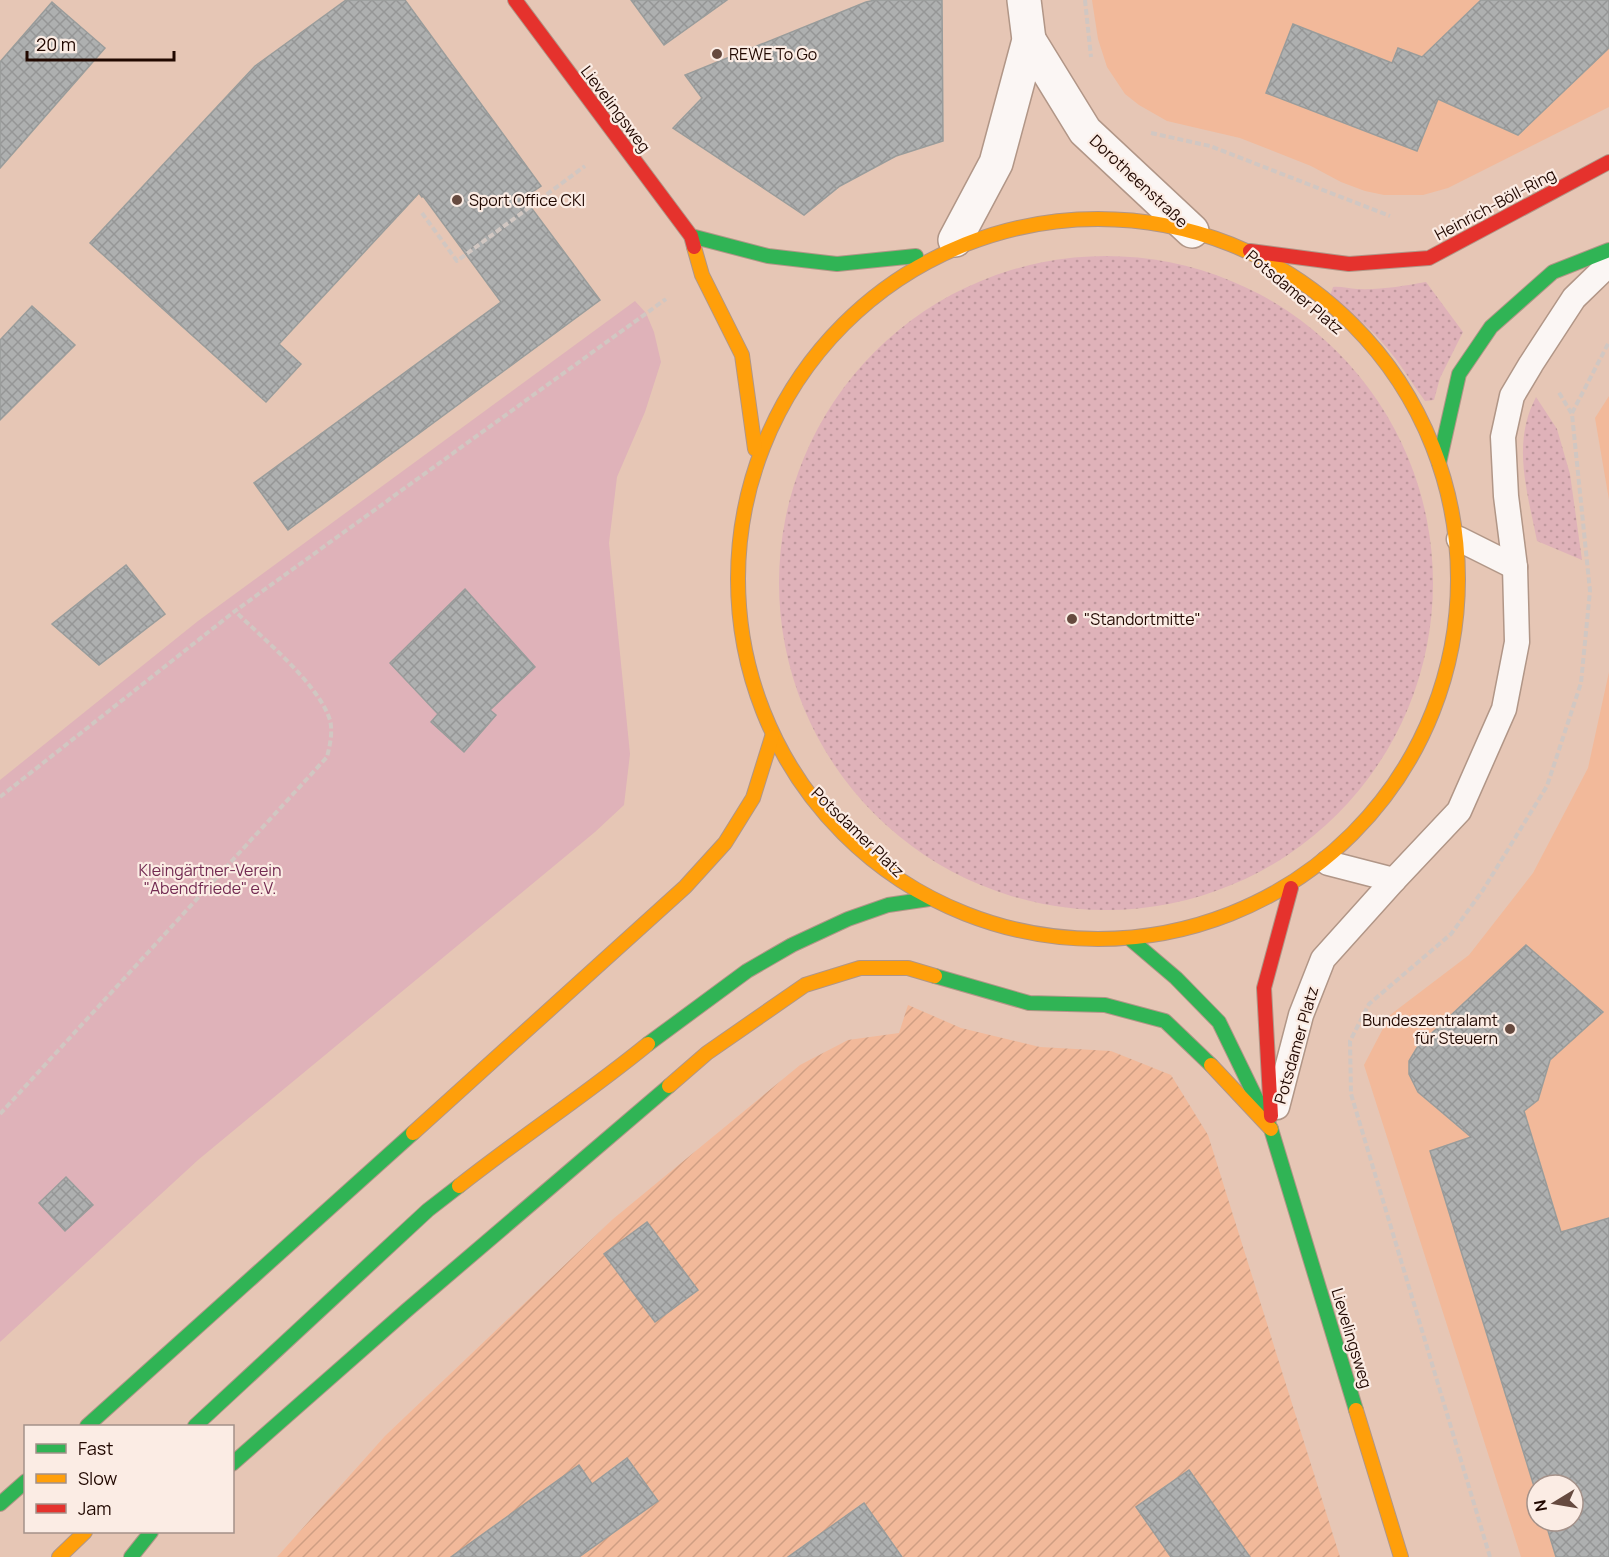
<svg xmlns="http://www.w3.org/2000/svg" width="1609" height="1557" viewBox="0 0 1609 1557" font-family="Manrope,sans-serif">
<defs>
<pattern id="industrial-furrows" width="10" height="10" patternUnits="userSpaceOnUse" patternTransform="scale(1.5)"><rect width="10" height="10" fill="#f2b99a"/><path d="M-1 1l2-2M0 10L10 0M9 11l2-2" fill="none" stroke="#cf9e83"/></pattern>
<pattern id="grass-dots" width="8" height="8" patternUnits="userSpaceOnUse" patternTransform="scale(1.5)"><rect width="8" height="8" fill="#dfb2b9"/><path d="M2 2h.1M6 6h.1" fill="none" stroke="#bf989d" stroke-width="1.8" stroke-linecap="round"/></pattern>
<pattern id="building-cross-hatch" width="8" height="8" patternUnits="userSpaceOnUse" patternTransform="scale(1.5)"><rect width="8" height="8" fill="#aeb0b0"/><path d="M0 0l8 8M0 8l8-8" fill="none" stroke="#959696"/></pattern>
</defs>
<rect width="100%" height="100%" fill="#e6c6b5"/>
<g fill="#f2b99a" fill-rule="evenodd">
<path d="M1092,0H1609V107L1448,188L1423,195H1384L1365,191L1341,182L1311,166L1240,138L1167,121L1139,105L1125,94L1107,67L1098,39Z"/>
<path d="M1609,396V500L1595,418Z"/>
<path d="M1609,672V1557H1521L1364,1065L1390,1015L1469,955L1533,873L1588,768ZM1537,1485H1573V1521H1537Z"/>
</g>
<path fill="url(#industrial-furrows)" d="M908,1005L961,1028L1040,1047L1111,1051L1171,1075L1208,1135L1340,1557H277L385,1436L613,1219L800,1065L848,1040L899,1033Z"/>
<g fill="url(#grass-dots)">
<circle cx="1106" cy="583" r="327"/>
<path d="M1426,282L1463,332L1440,378L1434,400L1425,401C1414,387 1406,372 1395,358C1377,334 1354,314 1330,296L1333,287C1341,286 1349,289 1357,289C1381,290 1403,286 1426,282Z"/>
<path d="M1536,397L1557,429L1570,474L1582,560L1537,541C1530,504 1517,462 1526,424C1528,414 1532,405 1536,397Z"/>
</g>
<path fill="#dfb2b9" d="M635,301L646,313L654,332L661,362L645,412L617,477L609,543L630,754L624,805L595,832L198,1160L0,1342V780L198,621Z"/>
<g fill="url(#building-cross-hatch)" stroke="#999c9b" stroke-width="1.5">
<path d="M346,0H405L541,186L524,198L600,300L288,530L254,483L501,302L423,196L422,197L419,193L279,344L301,364L266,402L90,243L255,66Z"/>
<path d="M631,0H727L664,45Z"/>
<path d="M875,0H942L943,141L896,156L840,186L804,215L673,128L702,98L685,75L866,2Z"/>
<path d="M1481,0H1609V48L1518,135L1438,99L1417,151L1266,93L1293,24L1392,63L1398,48L1422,57Z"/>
<path d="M52,2L105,48L0,168V62Z"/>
<path d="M32,306L75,345L0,420V340Z"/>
<path d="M126,565L165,614L99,665L52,624Z"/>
<path d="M465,589L535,667L490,710L496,715L464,752L431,722L438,714L390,663Z"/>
<path d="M1526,945L1603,1012L1550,1060L1538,1100L1524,1111L1561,1232L1609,1218V1557H1556L1545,1521H1573V1485H1537V1496L1430,1151L1471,1137L1418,1092L1409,1074V1061L1418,1046Z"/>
<path d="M66,1177L93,1205L65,1231L39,1203Z"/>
<path d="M647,1222L698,1290L655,1322L604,1254Z"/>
<path d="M627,1458L658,1501L579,1557H451L579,1465L592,1484Z"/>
<path d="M1189,1470L1250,1557H1171L1136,1507Z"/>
<path d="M864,1503L902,1557H788Z"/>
</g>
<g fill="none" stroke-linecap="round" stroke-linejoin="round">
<defs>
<g id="lane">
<path d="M1459,539L1515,567"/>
<path d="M1328,863L1394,880"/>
<path d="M1277,1107L1301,1015L1323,959L1394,880L1459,811L1504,709L1517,642L1515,567L1506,496L1503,437L1512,396L1531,364L1574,298L1609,264"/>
</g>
<g id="street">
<path d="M1029,40L1085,131L1192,231"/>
<path d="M955,240L996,163L1029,40L1024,0"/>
</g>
<g id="fast">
<path d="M691,236L768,256L837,264L916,256"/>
<path d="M1439,463L1459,374L1491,327L1553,272L1609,250"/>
<path d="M1129,938L1176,978L1219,1022L1271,1129L1356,1410"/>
<path d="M935,976L1029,1003L1105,1005L1165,1021L1211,1065"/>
<path d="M648,1044L747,971L792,945L848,919L888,905L929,899"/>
<path d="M87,1426L413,1133"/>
<path d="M195,1426L428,1210L459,1186"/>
<path d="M232,1464L407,1310L669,1086"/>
<path d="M0,1504L26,1481"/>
<path d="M131,1557L151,1532"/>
</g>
<g id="slow">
<circle cx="1098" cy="579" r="360"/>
<path d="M694,247L702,275L742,355L755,449"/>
<path d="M1211,1065L1271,1129"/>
<path d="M669,1086L707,1053L805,985L860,968H908L935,976"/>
<path d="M413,1133L685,887L725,843L753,798L772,737"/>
<path d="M459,1186C521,1137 587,1094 648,1044"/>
<path d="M1356,1410L1401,1557"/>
<path d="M59,1557L85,1532"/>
</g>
<g id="jam">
<path d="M515,0L691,236L694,247"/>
<path d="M1250,251L1349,264L1429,258L1609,162"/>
<path d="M1271,1116L1264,988L1291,888"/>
</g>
</defs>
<use href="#lane" stroke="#b19687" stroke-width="27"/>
<use href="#street" stroke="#b19687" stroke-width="36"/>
<use href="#fast" stroke="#b19687" stroke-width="16"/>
<use href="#slow" stroke="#b19687" stroke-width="16"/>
<use href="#jam" stroke="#b19687" stroke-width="16"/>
<g stroke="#d1c7c2" stroke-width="4" stroke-dasharray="6 3" stroke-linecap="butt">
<path d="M1085,0L1091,57"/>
<path d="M1151,133L1210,146L1390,216"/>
<path d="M422,213L457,261L585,166"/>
<path d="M1572,413L1609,342"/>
<path d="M0,797L235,611L666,299"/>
<path d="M0,1114L327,757C330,745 333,732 330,720C318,683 263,639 235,611"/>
<path d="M1490,1557L1351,1094L1350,1041L1369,1004L1451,934L1483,890L1547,786L1581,683L1590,591L1572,414L1558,391"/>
</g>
<use href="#lane" stroke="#fbf6f4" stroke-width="24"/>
<use href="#street" stroke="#fbf6f4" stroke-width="33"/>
<use href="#fast" stroke="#30b455" stroke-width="14"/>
<use href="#slow" stroke="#ff9f0a" stroke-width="14"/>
<use href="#jam" stroke="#e5322d" stroke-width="14"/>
</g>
<g fill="#664a3f" stroke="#fbece4" stroke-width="2">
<circle cx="717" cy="54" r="6"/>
<circle cx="457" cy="200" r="6"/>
<circle cx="1072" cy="619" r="6"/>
<circle cx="1510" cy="1029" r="6"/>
</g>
<g text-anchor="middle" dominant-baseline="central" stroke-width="4.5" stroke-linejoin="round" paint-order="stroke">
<g font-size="16" fill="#210800" stroke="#fbece4" text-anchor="start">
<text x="729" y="54">REWE To Go</text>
<text x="469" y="200">Sport Office CKI</text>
<text x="1084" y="619">"Standortmitte"</text>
<text x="1498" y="1020" text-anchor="end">Bundeszentralamt<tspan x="1498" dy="18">für Steuern</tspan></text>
</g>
<g font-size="16" fill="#210800" stroke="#fbece4">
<text transform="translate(616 109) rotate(53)">Lievelingsweg</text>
<text transform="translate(1139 181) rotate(43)">Dorotheenstraße</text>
<text transform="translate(1495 204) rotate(-28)">Heinrich-Böll-Ring</text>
<text transform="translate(1295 292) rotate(40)">Potsdamer Platz</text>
<text transform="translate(858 832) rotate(44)">Potsdamer Platz</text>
<text transform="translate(1296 1045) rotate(-74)">Potsdamer Platz</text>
<text transform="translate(1352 1338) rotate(73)">Lievelingsweg</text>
</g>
<g font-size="16" fill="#732b52" stroke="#fbece4">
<text x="210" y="870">Kleingärtner-Verein<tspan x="210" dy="18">"Abendfriede" e.V.</tspan></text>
</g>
</g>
<rect x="24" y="1425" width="210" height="108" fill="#fbece4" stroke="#a49189" stroke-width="1.5"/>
<rect x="36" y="1444" width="30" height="9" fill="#30b455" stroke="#a49189" stroke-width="1.5"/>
<text x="78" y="1455" font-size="18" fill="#210800">Fast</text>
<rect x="36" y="1474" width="30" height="9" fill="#ff9f0a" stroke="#a49189" stroke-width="1.5"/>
<text x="78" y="1485" font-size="18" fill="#210800">Slow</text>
<rect x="36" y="1504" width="30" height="9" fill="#e5322d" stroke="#a49189" stroke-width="1.5"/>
<text x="78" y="1515" font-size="18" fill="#210800">Jam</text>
<g transform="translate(1555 1503) rotate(259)"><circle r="28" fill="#fbece4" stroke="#a49189" stroke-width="1.5"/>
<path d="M0-4.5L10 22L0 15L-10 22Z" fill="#664a3f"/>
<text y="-9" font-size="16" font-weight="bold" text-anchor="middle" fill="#210800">N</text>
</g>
<path d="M27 51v9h147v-9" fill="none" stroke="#210800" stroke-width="3"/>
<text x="36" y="51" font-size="18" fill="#210800" stroke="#fbece4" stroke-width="4.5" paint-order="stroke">20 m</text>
</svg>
